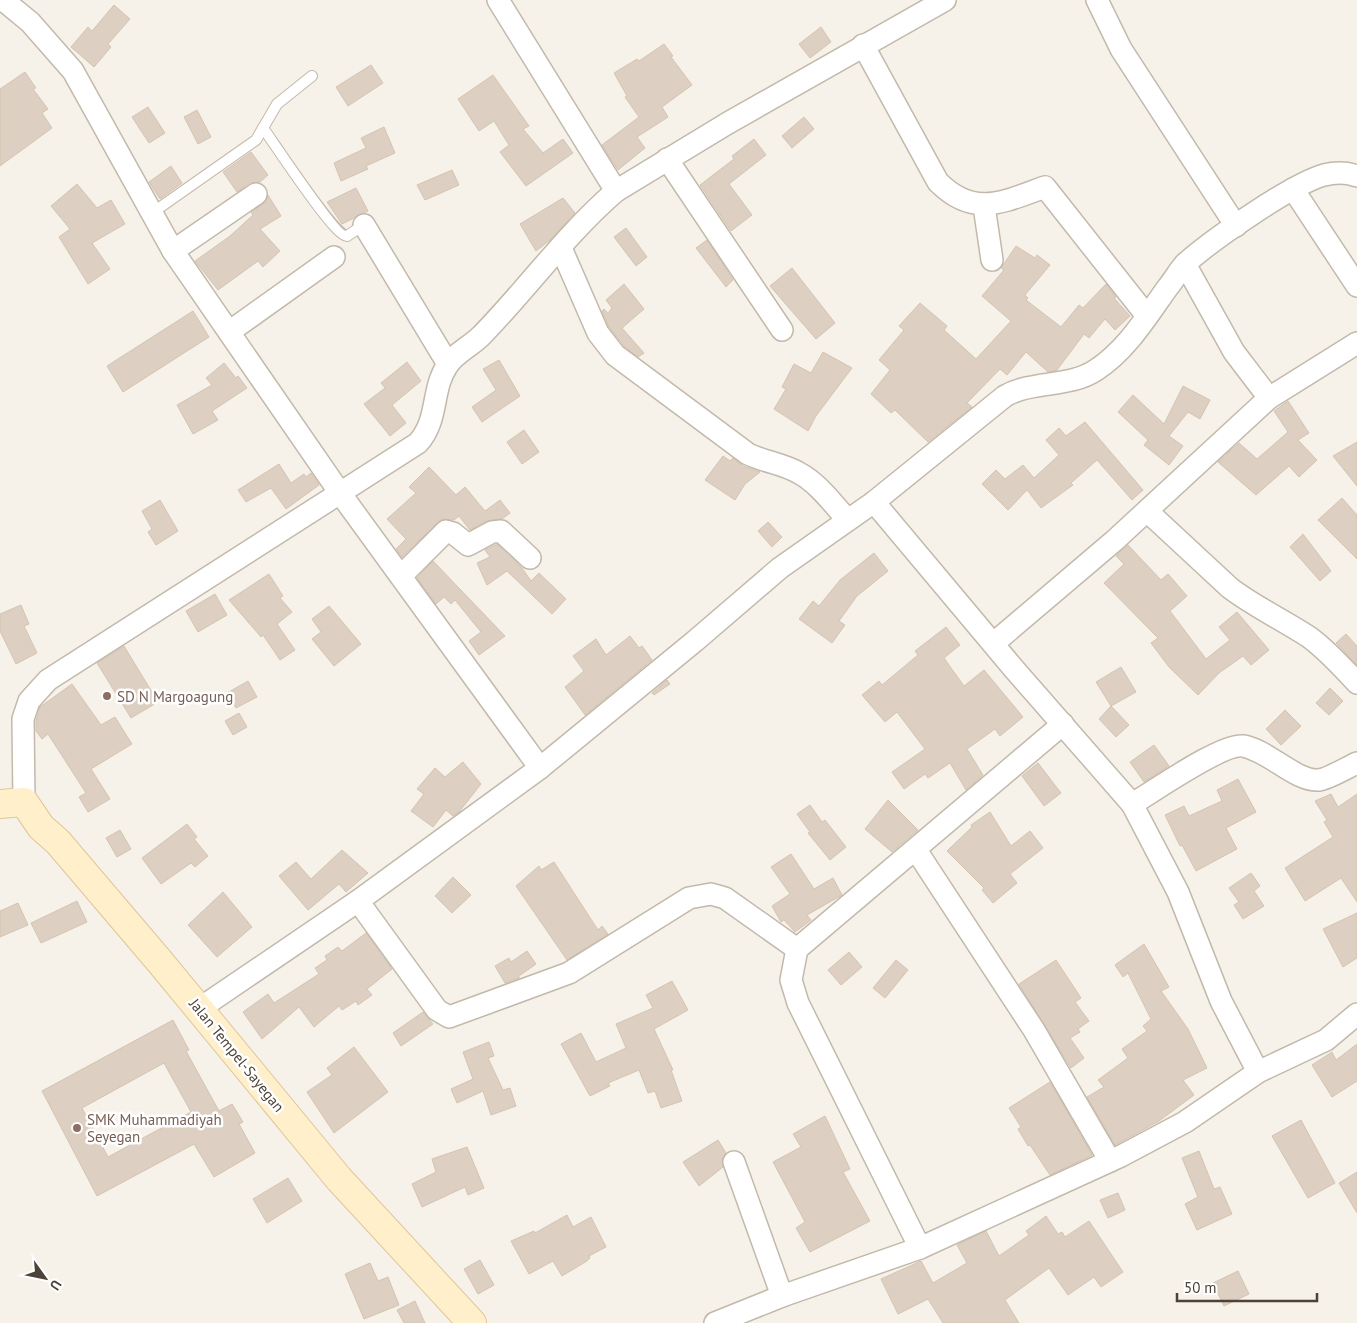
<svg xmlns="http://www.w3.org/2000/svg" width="1357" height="1323" viewBox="0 0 1357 1323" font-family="'PT Sans',sans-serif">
<rect width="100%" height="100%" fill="#f6f2ea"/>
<g fill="#ddcfc1" stroke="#d5c4b0" fill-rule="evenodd">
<path d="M114,5L130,19L108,44L111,47L94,67L71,47L88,27L92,31Z"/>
<path d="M821,27L831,42L810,58L799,44Z"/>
<path d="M664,44L673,56L671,57L692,85L662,107L668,117L637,137L645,148L618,170L602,145L639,117L625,97L627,96L614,73L637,59L639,61Z"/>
<path d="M371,65L383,83L348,106L336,87Z"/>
<path d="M25,72L36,88L33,89L48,109L42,113L52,128L0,166V89Z"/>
<path d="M493,75L529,126L523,129L543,153L563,139L573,153L526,186L500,152L509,145L494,121L479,131L458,99Z"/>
<path d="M148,107L165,133L149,143L132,117Z"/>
<path d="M197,110L211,137L198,144L184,117Z"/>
<path d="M804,117L814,129L792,148L782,136Z"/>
<path d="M384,127L395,153L366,166L368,169L341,181L334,163L366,148L361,138Z"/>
<path d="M754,139L766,155L729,184L752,215L731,231L700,185L734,159L732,156Z"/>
<path d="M251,152L268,175L260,182L249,183L237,192L223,172Z"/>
<path d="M171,166L182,183L160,199L149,182Z"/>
<path d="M452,170L459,185L425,200L417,185Z"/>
<path d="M77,184L97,208L111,200L125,224L92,243L110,269L88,284L59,237L70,229L51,206Z"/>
<path d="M356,188L368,211L342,224L327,202Z"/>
<path d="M268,195L281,216L260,229L280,251L263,267L258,261L218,290L195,261L230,236L253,215L251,212L263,204Z"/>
<path d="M563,198L575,213L550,240L536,251L520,224Z"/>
<path d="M626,228L647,257L636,266L614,237Z"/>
<path d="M707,240L733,280L726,287L696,248Z"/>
<path d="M1016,246L1035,258L1037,255L1050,265L1025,295L1028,298L1026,300L1061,327L1079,305L1083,308L1106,284L1116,297L1114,298L1130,316L1115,330L1105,319L1089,338L1084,334L1057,370L1048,372L1026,352L1007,375L1000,369L967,403L972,407L928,442L895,410L891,413L871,394L890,370L879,360L904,330L899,326L920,303L947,326L944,330L976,359L1011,321L982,296L1004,270L1001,268Z"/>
<path d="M792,268L835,323L816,339L770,286Z"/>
<path d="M624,284L644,309L622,328L644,353L638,357L624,346L609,327L602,311L604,309L608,313L612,308L606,300Z"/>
<path d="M193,311L209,337L123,392L107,366Z"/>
<path d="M823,352L852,368L816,416L808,431L774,409L786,389L782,387L794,364L811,373Z"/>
<path d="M499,360L520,396L482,422L472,407L496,390L483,369Z"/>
<path d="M407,362L421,381L392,405L406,423L390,436L364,404L385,388L381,383Z"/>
<path d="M224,363L236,378L238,376L247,388L212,411L218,420L193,434L177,405L212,385L206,378Z"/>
<path d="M1183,386L1210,400L1200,419L1188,412L1169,436L1183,446L1169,465L1144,445L1148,440L1118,412L1133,395L1164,424Z"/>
<path d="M1288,401L1309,433L1298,440L1317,460L1299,477L1289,466L1256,495L1218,462L1239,443L1257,459L1288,432L1274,411Z"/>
<path d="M1085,422L1143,490L1132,500L1097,460L1071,483L1073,485L1041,508L1027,490L1008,510L982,484L996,470L1005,479L1023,465L1034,478L1059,455L1046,440L1059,428L1066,436Z"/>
<path d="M524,430L539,452L522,464L507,442Z"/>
<path d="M1357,442V486L1333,456Z"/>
<path d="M723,456L730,461L733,458L743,466L760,472L745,484L735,500L705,480Z"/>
<path d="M279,464L291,483L304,474L306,477L311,473L319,485L286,509L271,488L246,502L238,490Z"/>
<path d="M429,467L456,495L465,487L485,511L500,500L510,513L502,519L486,521L470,530L459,516L454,520L442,519L402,557L396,549L406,539L387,519L416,493L409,487Z"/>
<path d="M1342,498L1357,515V559L1318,520Z"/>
<path d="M160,500L178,531L156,545L148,532L152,529L142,511Z"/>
<path d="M768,522L782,537L772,547L758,531Z"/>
<path d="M1303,534L1331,571L1320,581L1290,547Z"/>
<path d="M497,544L522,568L531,581L539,573L566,599L552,614L507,571L487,585L477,563L490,557L485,550Z"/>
<path d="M1128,545L1161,580L1168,574L1187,596L1170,611L1206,659L1230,640L1219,627L1237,612L1269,650L1251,665L1243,656L1219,673L1198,695L1169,667L1151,643L1158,638L1104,583L1124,564L1116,556Z"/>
<path d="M874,553L888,571L857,596L839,621L845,625L832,643L799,619L813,601L819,606L840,580Z"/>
<path d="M433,561L505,636L479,655L469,641L481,632L455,600L451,604L444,597L436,604L417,578Z"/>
<path d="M269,574L283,596L280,598L292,612L277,624L295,650L280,660L263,635L261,637L229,600Z"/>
<path d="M215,594L227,615L198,632L186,611Z"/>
<path d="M21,605L29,624L24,626L37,653L16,664L0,631V614Z"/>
<path d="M329,606L361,644L334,666L312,639L321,632L312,619Z"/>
<path d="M946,627L960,645L944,658L964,686L984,670L1023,717L1000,736L995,729L967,749L983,775L966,790L950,763L928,778L925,774L904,789L892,772L925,749L897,712L885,722L862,695L879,681L882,685L918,655L915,651Z"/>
<path d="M1346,634L1357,646V665L1336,643Z"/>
<path d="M630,636L639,648L642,646L652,660L585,715L565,687L584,671L573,656L596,639L606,655Z"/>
<path d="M124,646L158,702L131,718L97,663Z"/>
<path d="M1121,667L1136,692L1111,706L1096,682Z"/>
<path d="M667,680L670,684L654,695L652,693Z"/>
<path d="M248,681L257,697L236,708L227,693Z"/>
<path d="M72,684L101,725L115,717L132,744L91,769L110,799L88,812L79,797L86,793L48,734L42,739L36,731V721L40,707Z"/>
<path d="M1330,688L1343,701L1329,715L1316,703Z"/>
<path d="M1111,706L1129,725L1116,737L1099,719Z"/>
<path d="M1285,710L1301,726L1281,745L1266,729Z"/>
<path d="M239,713L247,727L233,735L225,721Z"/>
<path d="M1154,745L1169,766L1144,782L1130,762Z"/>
<path d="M463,762L481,784L459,812L453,816L446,810L433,827L411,811L424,794L417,789L435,768L445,777Z"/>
<path d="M1038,763L1061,793L1044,806L1022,776Z"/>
<path d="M1238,779L1256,812L1226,828L1237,849L1196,871L1182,845L1180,846L1165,815L1184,806L1189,816L1222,801L1217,790Z"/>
<path d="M1331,794L1338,807L1357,794V902L1341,878L1305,901L1285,868L1333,837L1324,822L1327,820L1315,801Z"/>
<path d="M888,800L918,830L892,852L865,829Z"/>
<path d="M810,805L822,822L825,820L846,847L830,860L808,833L810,832L797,814Z"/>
<path d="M990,812L1011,846L1030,831L1043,848L1010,874L1017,883L993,903L982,890L984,888L947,851L972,827L971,825Z"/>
<path d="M187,824L197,837L194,839L208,856L195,867L191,863L161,884L142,858Z"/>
<path d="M120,830L131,849L117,857L106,838Z"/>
<path d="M342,850L368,873L346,892L339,884L308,910L279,876L296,862L311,879Z"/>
<path d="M791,854L814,889L833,878L842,895L807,915L811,920L795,932L784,920L781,922L772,906L790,894L771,867Z"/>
<path d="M554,862L598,930L602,926L608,934L567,960L516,886L539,866L541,870Z"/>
<path d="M1251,873L1260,886L1254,891L1264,906L1243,919L1234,905L1239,902L1229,888Z"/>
<path d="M453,877L471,895L452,913L435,896Z"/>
<path d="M223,892L252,927L217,957L188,925Z"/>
<path d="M77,901L87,922L41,943L31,923Z"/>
<path d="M18,903L28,925L0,937V911Z"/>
<path d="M1357,913V958L1343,967L1323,929Z"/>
<path d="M366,933L392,969L367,989L372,995L358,1005L356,1001L342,1010L339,1006L314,1027L299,1007L262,1039L243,1012L268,994L274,1003L319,974L315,968L327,960L325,956L338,947L342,951Z"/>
<path d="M1144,944L1169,987L1161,991L1188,1029L1207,1068L1183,1080L1194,1095L1159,1121L1115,1145L1087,1097L1104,1087L1098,1080L1128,1058L1122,1049L1147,1031L1143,1026L1151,1019L1128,973L1123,977L1115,965Z"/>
<path d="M527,951L536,964L519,976V978L505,983L495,966L509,958L511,962Z"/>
<path d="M849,952L862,967L841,985L828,970Z"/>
<path d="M896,960L908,970L885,998L873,988Z"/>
<path d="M1056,960L1081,998L1075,1002L1089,1021L1078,1029L1080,1032L1070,1038L1084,1058L1071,1068L1019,984Z"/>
<path d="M672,981L688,1010L654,1029L673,1070H671L682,1101L661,1108L655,1091L648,1093L639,1070L608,1083L610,1086L590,1096L561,1044L581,1033L596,1062L626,1048L616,1024L653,1008L646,995Z"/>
<path d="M423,1012L433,1024L401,1046L393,1033Z"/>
<path d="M173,1020L189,1050L186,1051L219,1111L232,1104L243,1122L239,1124L255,1153L214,1177L194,1144L97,1196L42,1091ZM164,1063L191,1112L108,1157L82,1108Z"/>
<path d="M489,1042L494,1056L488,1058L503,1090L510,1088L516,1106L491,1115L483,1091L457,1103L451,1089L473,1079L463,1052Z"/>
<path d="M1357,1044V1081L1332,1097L1312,1065L1332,1052L1336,1060Z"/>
<path d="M354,1047L388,1092L334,1133L307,1092L332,1075L327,1068Z"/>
<path d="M1050,1082L1092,1155L1050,1175L1030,1145L1028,1146L1018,1129L1021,1127L1009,1108Z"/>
<path d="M825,1116L850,1169L843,1172L870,1221L810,1252L796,1228L805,1222L773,1162L801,1147L793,1134Z"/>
<path d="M1301,1120L1335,1183L1308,1198L1272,1136Z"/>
<path d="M718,1140L726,1153L722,1159L723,1167L699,1186L683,1162Z"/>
<path d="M467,1147L484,1188L468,1195L465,1187L422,1207L412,1184L436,1172L432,1159Z"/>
<path d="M1199,1151L1214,1189L1220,1187L1232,1214L1197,1230L1185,1204L1198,1197L1182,1158Z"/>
<path d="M1357,1172V1213L1339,1183Z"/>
<path d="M288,1178L302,1201L267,1223L253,1199Z"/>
<path d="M1118,1193L1125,1210L1108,1218L1100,1200Z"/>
<path d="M567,1215L573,1227L591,1217L606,1247L589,1256L590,1258L587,1261L562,1276L553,1261L529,1274L511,1241L534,1231L535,1233Z"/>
<path d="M1046,1216L1058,1234L1062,1232L1065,1237L1089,1221L1123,1272L1101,1287L1094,1277L1068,1295L1049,1268L1005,1300L1019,1323H943L928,1299L898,1314L881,1279L921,1261L933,1283L967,1263L957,1245L986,1231L999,1256L1029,1235L1026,1231Z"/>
<path d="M480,1260L494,1285L478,1294L464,1269Z"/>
<path d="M370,1263L378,1281L388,1277L399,1305L364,1319L345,1274Z"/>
<path d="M1238,1271L1249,1294L1224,1306L1213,1283Z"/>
<path d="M415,1301L425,1323H404L397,1310Z"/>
</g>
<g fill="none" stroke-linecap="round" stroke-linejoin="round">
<defs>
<g id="lane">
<path d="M263,128C274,143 336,238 347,236L365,224"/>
<path d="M152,213L256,140L277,104L312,76"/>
</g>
<g id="street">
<path d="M3,0L30,22L73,71L173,251L340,493L540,768"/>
<path d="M498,0L616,191L728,123L945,0"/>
<path d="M1097,0L1121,49L1236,226"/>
<path d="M863,45L938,182C974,218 1003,202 1045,187L1147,316"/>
<path d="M667,159L782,330"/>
<path d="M1293,189L1357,286"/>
<path d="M984,206L992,260"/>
<path d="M364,225L448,364"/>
<path d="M561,248L598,333L615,355L748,454C765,462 784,464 799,473C818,483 833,504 847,519"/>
<path d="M173,251L256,194"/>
<path d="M1185,264L1234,352L1269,398"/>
<path d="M229,332L334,257"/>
<path d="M874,502L1014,669L1132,804L1178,892L1221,1001L1258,1072L1326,1040L1357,1014"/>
<path d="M1147,511L1230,588C1255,607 1283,620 1309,637C1327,650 1342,667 1357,683"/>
<path d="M401,576L446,531L453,533L468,545L492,532L501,531L530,558"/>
<path d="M994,643L1114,541L1269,398L1357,343"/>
<path d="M24,802L23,719L29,701L48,680L418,443C439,420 431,390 447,366C454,354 471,346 481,336C527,289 566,234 616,191"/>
<path d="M1132,804C1153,792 1222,743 1243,746C1268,750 1296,782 1319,780C1328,779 1348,767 1357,763"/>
<path d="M916,850L1034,1030L1110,1161"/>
<path d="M358,901L437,1010L449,1017L569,973L689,898L711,894L725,898L797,949"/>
<path d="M199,1009L358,901L540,768L695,641L780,568L874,502L1005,396C1033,380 1069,388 1096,370C1127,350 1147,316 1168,287C1174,280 1179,270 1186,263C1212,240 1292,184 1324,175C1336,172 1346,172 1357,176"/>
<path d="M734,1162L782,1296"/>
<path d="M920,1248L798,1003L791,980L797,949L1063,724"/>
<path d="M715,1323L782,1296L920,1248L1121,1156L1185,1122L1258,1072"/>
</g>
<path id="secondary" d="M0,804L24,802L41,827L58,842L161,963L339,1179L472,1323"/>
</defs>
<use href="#lane" stroke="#c3b9ab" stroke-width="12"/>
<use href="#street" stroke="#c3b9ab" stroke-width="24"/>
<use href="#secondary" stroke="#dfc697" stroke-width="30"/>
<use href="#lane" stroke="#fff" stroke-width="10"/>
<use href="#street" stroke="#fff" stroke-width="21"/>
<use href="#secondary" stroke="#ffefcb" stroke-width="28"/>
</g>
<g fill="#8d6e63" stroke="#fff" stroke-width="2">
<circle cx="107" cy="696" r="5"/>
<circle cx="77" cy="1128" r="5"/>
</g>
<g text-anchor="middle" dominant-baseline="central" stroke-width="5" stroke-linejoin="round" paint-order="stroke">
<g font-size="15" fill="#785e54" stroke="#fff" text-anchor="start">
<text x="117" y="696">SD N Margoagung</text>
<text x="87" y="1119">SMK Muhammadiyah<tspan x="87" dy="17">Seyegan</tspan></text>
</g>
<g font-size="15" fill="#4c4237" stroke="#fff">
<text transform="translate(237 1055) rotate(51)">Jalan Tempel-Sayegan</text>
</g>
</g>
<g transform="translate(45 1278) rotate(123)" stroke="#ffffff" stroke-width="4" paint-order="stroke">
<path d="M0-4L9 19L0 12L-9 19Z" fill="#4c4237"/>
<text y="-8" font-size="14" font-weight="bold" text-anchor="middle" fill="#4c4237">U</text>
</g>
<path d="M1177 1293v8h140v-8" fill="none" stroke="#4c4237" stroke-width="2.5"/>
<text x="1184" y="1293" font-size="15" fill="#4c4237" stroke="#ffffff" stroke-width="4" paint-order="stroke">50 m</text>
</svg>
